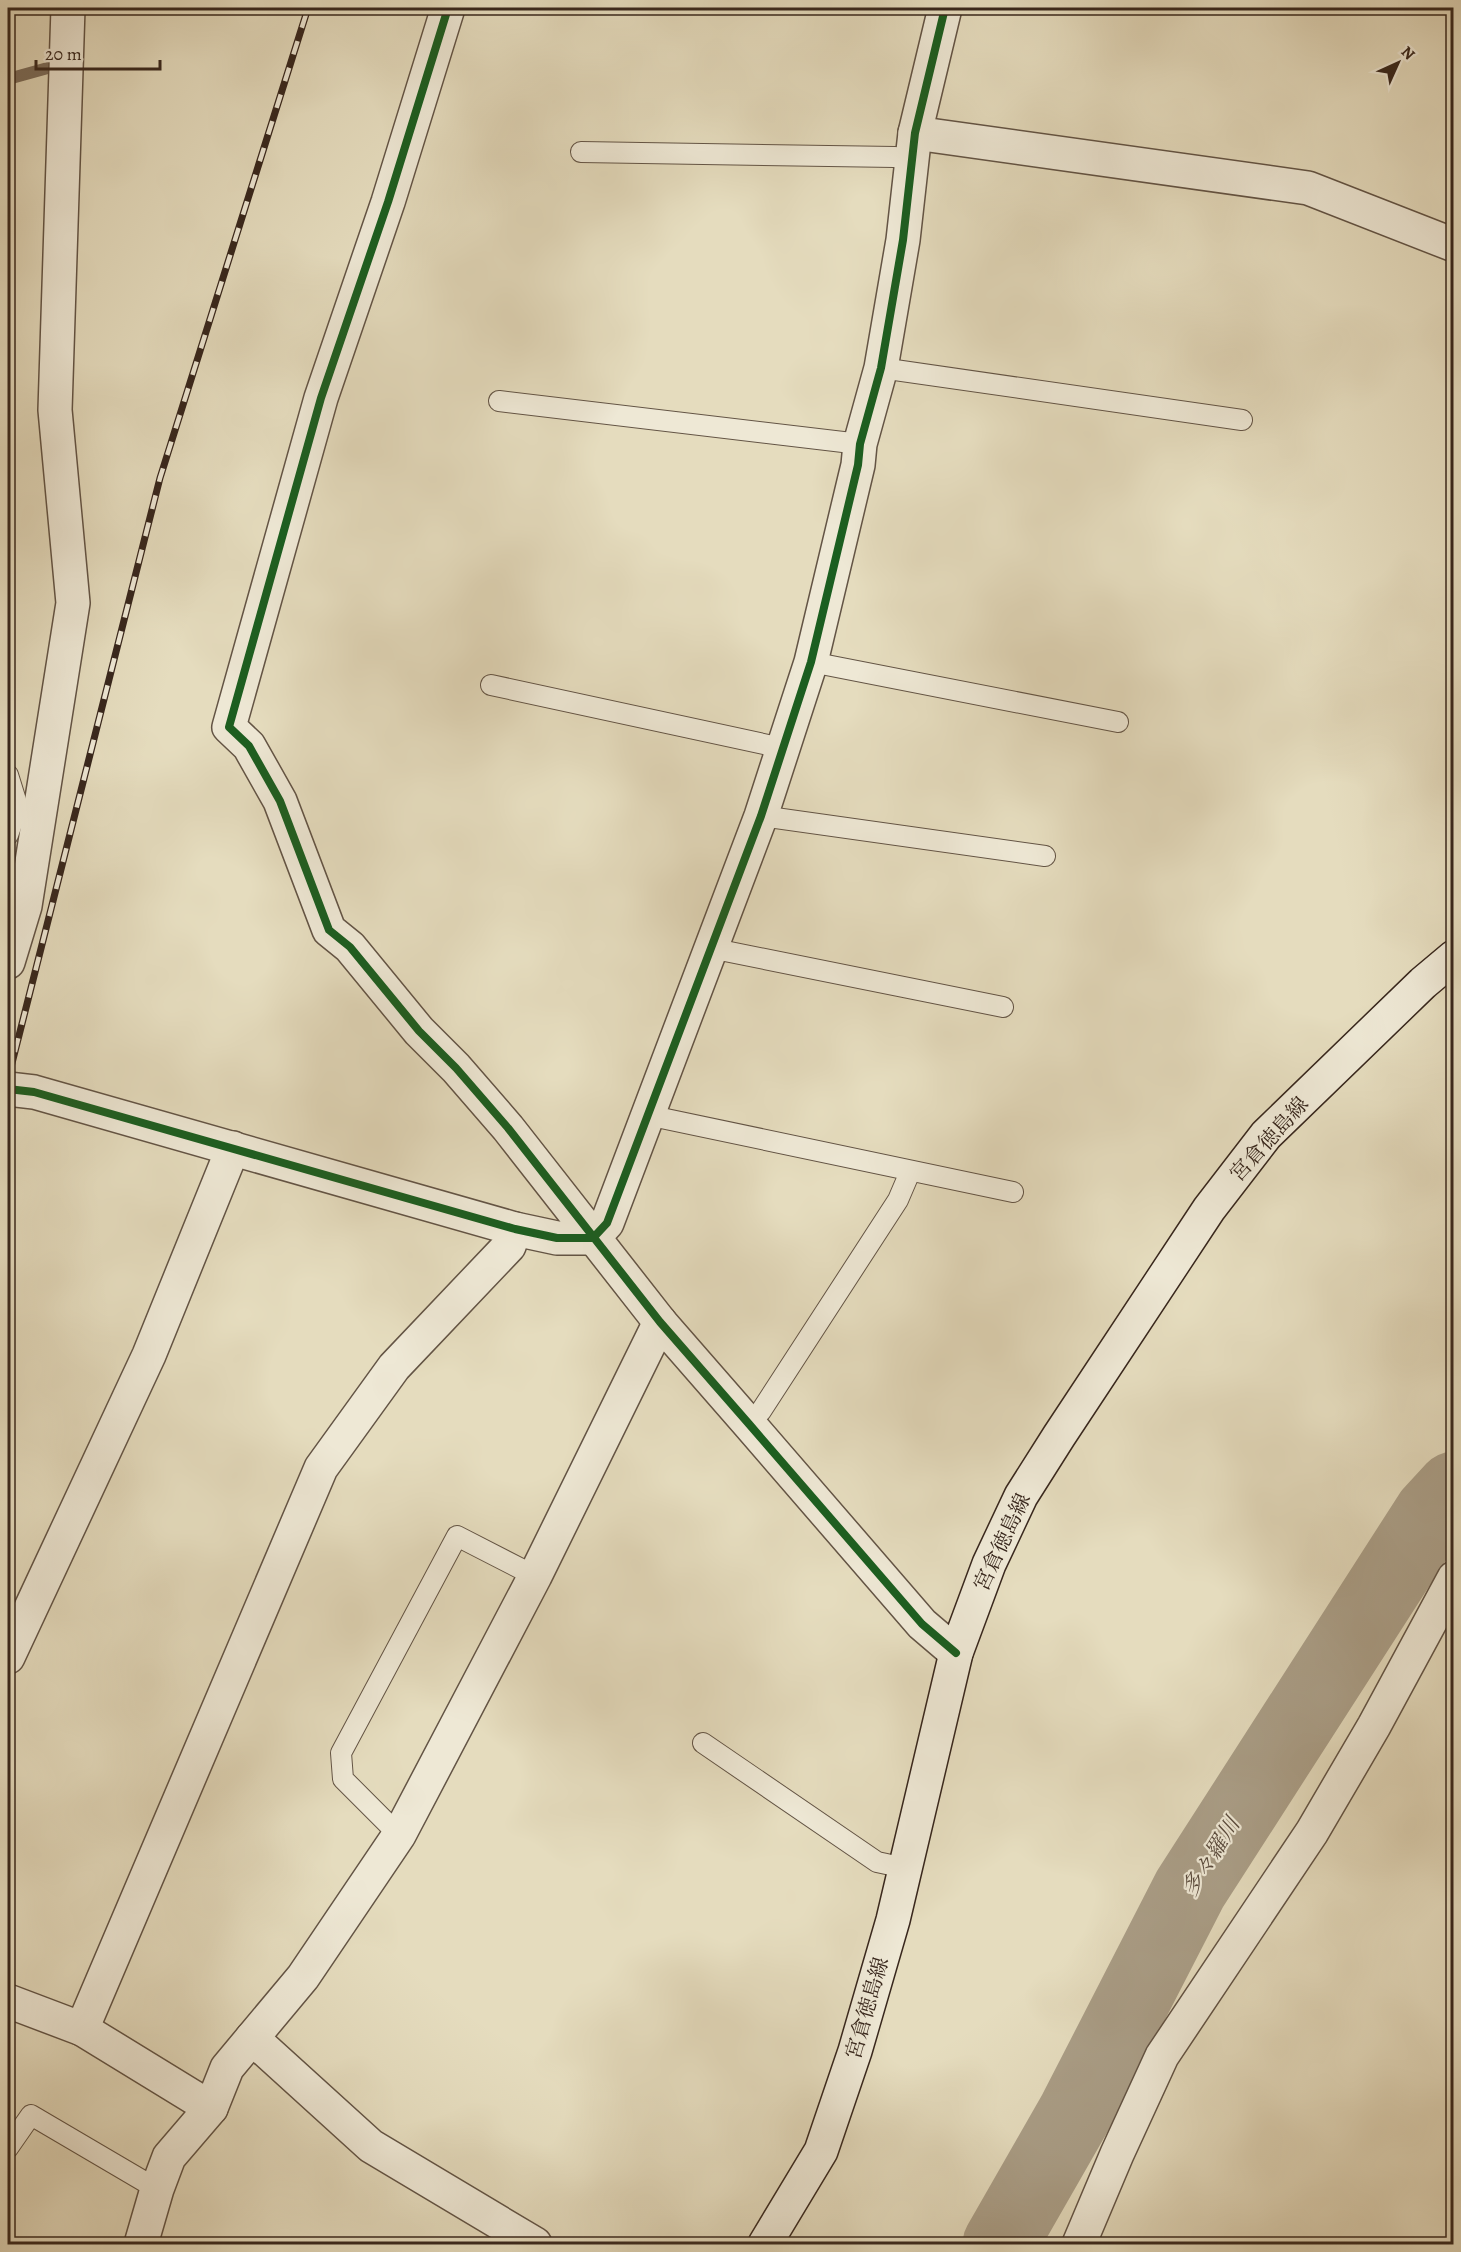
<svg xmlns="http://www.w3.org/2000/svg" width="1461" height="2252" viewBox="0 0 1461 2252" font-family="Alegreya,'Noto Serif JP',serif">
<rect width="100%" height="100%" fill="#e5dcbe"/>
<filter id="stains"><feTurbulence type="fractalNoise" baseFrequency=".00333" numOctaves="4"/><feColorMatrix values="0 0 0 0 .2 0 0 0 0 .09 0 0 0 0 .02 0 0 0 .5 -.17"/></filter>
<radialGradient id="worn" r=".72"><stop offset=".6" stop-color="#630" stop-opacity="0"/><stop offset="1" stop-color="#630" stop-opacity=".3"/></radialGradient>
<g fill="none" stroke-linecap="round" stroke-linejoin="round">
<path stroke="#7c6e5d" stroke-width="12" d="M8,79L55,66V57"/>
<path stroke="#aa9e87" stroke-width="75" d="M1000,2244L1075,2113L1190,1889L1431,1514L1454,1489"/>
<defs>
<g id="lane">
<path d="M581,152L895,157L912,161"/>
<path d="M881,368L1242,420"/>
<path d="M499,401L860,444"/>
<path d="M811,662L1118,722"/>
<path d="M491,685L782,748"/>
<path d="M8,775L18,807L8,835"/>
<path d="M761,816L1045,856"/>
<path d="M710,948L1003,1007"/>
<path d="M647,1115L1013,1192"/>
<path d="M749,1424L761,1411L898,1200L910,1172"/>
<path d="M703,1743L877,1862L905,1868"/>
<path d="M399,1835L343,1779L341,1753L457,1536L535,1576"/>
<path d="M8,2148L31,2115L157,2189"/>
</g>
<g id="street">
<path d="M448,8L388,202L321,398L229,727L249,746L280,801L329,930L350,947L419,1031L456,1068L508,1128L660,1322L749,1424L922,1624L956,1653"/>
<path d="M915,133L1308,188L1454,245"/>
<path d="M8,962L25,906L73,603L55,410L68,8"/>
<path d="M8,1089L34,1092L515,1229L557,1238H593L607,1223L761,816L811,662L858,465L860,444L881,368L903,240L915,133L945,8"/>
<path d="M8,1657L149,1355L233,1148"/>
<path d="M8,2001L82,2029L211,2108"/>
<path d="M82,2029L321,1468L394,1367L509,1246L515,1229"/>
<path d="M252,2038L371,2146L535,2244"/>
<path d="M141,2244L157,2189L169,2157L211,2108L227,2068L303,1977L399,1835L535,1576L660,1322"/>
<path d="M1079,2244L1117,2154L1162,2056L1312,1832L1374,1726L1454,1578"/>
</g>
<path id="secondary" d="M765,2244L821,2151L855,2051L893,1920L956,1653L989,1564L1021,1496L1059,1436L1209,1209L1266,1135L1423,983L1454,957"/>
</defs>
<use href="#lane" stroke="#635445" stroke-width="22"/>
<use href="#street" stroke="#635445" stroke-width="36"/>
<use href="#secondary" stroke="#38271d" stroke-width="36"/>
<use href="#lane" stroke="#eee8d5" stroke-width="20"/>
<use href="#street" stroke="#eee8d5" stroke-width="33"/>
<use href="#secondary" stroke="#eee8d5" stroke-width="33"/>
<defs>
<path id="rail" d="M8,1079L160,478L308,8"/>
</defs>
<use href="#rail" stroke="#38271d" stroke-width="7"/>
<use href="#rail" stroke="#eee8d5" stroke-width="4.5" stroke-dasharray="14" stroke-linecap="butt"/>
<defs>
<g id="cycleway">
<path d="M448,8L388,202L321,398L229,727L249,746L280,801L329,930L350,947L419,1031L456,1068L508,1128L660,1322L749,1424L922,1624L956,1653"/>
<path d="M8,1089L34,1092L515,1229L557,1238H593L607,1223L761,816L811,662L858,465L860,444L881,368L903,240L915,133L945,8"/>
</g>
</defs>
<use href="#cycleway" stroke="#eee8d5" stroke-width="11"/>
<use href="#cycleway" stroke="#1b5e20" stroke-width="8"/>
</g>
<g text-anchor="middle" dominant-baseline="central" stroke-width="4.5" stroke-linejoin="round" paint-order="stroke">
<g font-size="21" fill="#38271d" stroke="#eee8d5">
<text transform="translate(1269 1139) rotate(-48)">宮倉徳島線</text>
<text transform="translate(1002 1542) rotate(-65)">宮倉徳島線</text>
<text transform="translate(867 2008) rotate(-74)">宮倉徳島線</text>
</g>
<g font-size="22" font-style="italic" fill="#5a4b3d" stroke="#eee8d5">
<text transform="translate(1211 1857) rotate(-58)">多々羅川</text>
</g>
</g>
<rect width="1461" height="2252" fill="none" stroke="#e5dcbe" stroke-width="30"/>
<rect x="9" y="9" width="1443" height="2234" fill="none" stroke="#38271d" stroke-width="3"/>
<rect x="15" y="15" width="1431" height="2222" fill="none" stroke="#38271d" stroke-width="1.5"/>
<g transform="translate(1398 63) rotate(45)" stroke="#eee8d5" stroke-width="4.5" paint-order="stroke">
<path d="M0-4.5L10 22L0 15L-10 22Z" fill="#38271d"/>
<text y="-9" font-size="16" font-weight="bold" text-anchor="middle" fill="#38271d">N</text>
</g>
<path d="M36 60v9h124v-9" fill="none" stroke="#38271d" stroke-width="3"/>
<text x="45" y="60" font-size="18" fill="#38271d" stroke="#eee8d5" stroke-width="4.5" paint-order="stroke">20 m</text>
<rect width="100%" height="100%" filter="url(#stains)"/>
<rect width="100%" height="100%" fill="url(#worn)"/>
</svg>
